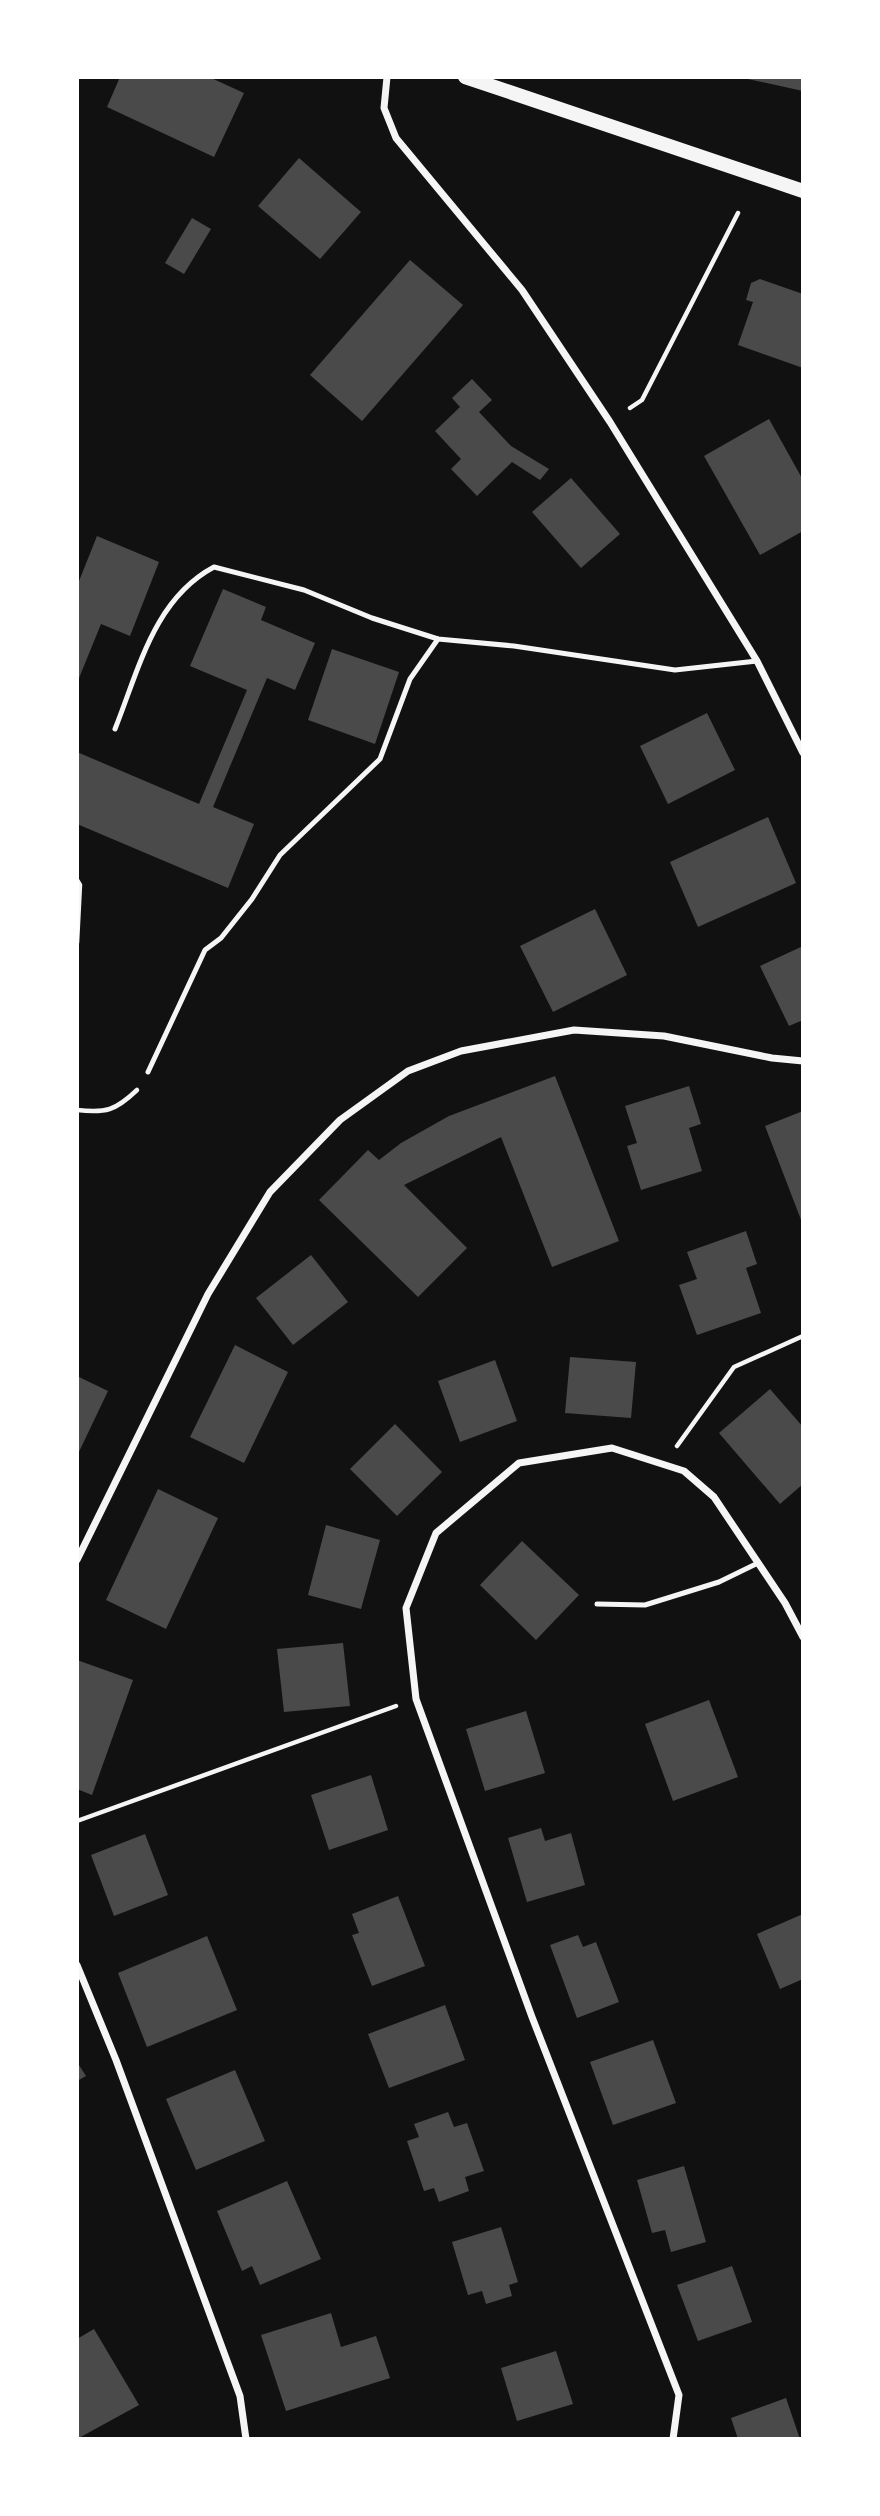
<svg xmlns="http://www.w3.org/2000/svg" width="880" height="2516" viewBox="0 0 880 2516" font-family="Poppins,sans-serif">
<rect width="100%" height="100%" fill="#111"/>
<g fill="#4a4a4a">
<path d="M120,77H209L244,93L214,157L107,107Z"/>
<path d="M743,77H803V91L743,78Z"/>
<path d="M299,158L361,212L320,259L258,206Z"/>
<path d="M192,218L211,229L184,274L165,263Z"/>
<path d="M410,260L463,305L362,421L310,375Z"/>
<path d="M760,279L803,294V368L738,345L753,302L746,300L751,283Z"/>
<path d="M472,379L492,400L479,412L511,446L549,469L540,480L512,462L477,496L451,469L461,459L435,431L460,407L452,398Z"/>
<path d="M769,419L803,480V531L760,555L704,456Z"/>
<path d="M571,478L620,534L581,568L532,512Z"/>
<path d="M97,536L159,562L130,636L101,624L77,683V586Z"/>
<path d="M223,589L266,607L261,620L315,643L295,690L267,678L213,807L254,824L228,888L77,824V752L199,804L247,690L190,666Z"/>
<path d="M332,649L399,672L375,744L308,720Z"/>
<path d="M707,713L735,770L668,804L640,746Z"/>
<path d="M768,817L796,883L698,927L670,862Z"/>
<path d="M595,909L627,975L553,1012L520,946Z"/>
<path d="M803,946V1020L789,1026L760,966Z"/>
<path d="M555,1076L619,1241L552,1267L501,1137L404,1185L467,1248L418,1297L319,1200L368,1150L379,1160L401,1143L449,1116Z"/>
<path d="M689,1086L701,1124L689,1128L702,1171L641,1190L627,1146L637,1143L625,1106Z"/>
<path d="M803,1111V1225L765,1126Z"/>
<path d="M746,1231L757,1264L746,1268L761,1313L697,1335L679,1285L697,1279L687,1252Z"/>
<path d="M311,1255L348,1302L293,1345L256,1298Z"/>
<path d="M235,1345L288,1372L244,1463L190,1437Z"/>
<path d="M570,1357L636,1362L631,1418L565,1413Z"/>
<path d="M495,1360L517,1421L460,1442L438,1381Z"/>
<path d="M77,1376L108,1391L77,1456Z"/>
<path d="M770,1389L803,1427V1484L780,1504L719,1433Z"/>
<path d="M395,1424L442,1472L397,1516L350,1469Z"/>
<path d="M158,1489L218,1518L166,1629L106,1600Z"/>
<path d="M326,1525L380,1540L361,1609L308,1595Z"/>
<path d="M522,1541L579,1595L536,1640L480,1585Z"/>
<path d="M343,1643L350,1706L284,1712L277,1649Z"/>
<path d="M77,1660L133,1680L92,1795L77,1789Z"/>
<path d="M709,1700L738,1777L673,1801L645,1724Z"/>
<path d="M526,1711L545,1773L485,1791L466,1729Z"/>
<path d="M371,1775L388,1830L329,1850L311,1795Z"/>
<path d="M541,1828L545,1841L571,1833L585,1885L527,1902L508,1838Z"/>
<path d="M145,1834L168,1895L114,1916L91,1855Z"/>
<path d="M398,1896L425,1966L372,1986L352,1935L359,1933L352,1914Z"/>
<path d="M803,1914V1979L780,1989L757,1934Z"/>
<path d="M578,1935L583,1947L596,1942L619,2002L577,2018L550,1945Z"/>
<path d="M207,1936L237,2010L147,2047L118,1973Z"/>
<path d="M445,2005L465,2060L389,2088L368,2034Z"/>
<path d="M653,2040L676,2103L613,2125L590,2062Z"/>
<path d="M77,2062L86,2076L77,2081Z"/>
<path d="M235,2070L265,2141L196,2170L166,2099Z"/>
<path d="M448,2112L454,2127L467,2123L484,2171L465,2177L469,2191L439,2202L434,2188L424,2191L407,2141L419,2137L414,2124Z"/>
<path d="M684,2166L706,2242L671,2252L665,2230L652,2233L637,2180Z"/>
<path d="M287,2181L321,2259L260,2285L252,2266L242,2271L217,2211Z"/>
<path d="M501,2227L518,2282L509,2285L512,2296L486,2304L482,2291L468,2295L452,2242Z"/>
<path d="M732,2266L752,2322L698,2341L677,2285Z"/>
<path d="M331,2313L341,2347L376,2336L390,2378L286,2411L261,2335Z"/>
<path d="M94,2329L139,2405L77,2439V2339Z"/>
<path d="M556,2351L573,2404L517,2421L501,2368Z"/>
<path d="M786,2398L800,2439H738L731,2418Z"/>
</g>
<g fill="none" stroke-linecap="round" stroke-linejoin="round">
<g stroke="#f5f5f5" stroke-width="4.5">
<path d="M630,408L642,400L738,213"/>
<path d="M77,880L80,885L77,943"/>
<path d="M77,1110C106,1113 115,1111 137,1090"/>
<path d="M677,1446L734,1367L803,1336"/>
<path d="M77,1821L396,1706"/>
</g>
<g stroke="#f5f5f5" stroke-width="5">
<path d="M115,729C139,669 154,599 214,567L304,590L372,618L438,639L514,646L675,670L757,661"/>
<path d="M148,1072L205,950L221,938L252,899L280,855L380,759L410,679L438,639"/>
<path d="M597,1604L645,1605L719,1582L758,1563"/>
</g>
<g stroke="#f5f5f5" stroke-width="7">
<path d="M387,77L384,108L396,138L522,290L610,422L757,661L803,753"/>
<path d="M77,1560L208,1294L270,1192L340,1120L408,1071L461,1051L574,1030L664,1036L772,1058L803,1061"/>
<path d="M77,1965L116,2060L240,2396L246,2439"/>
<path d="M673,2439L679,2395L532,2017L416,1699L406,1608L436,1533L519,1463L612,1448L684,1471L714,1497L785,1603L803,1637"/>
</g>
<path stroke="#f5f5f5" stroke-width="14" d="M465,77L803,191"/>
</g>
<rect width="880" height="2516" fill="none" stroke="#ffffff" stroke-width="158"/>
</svg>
